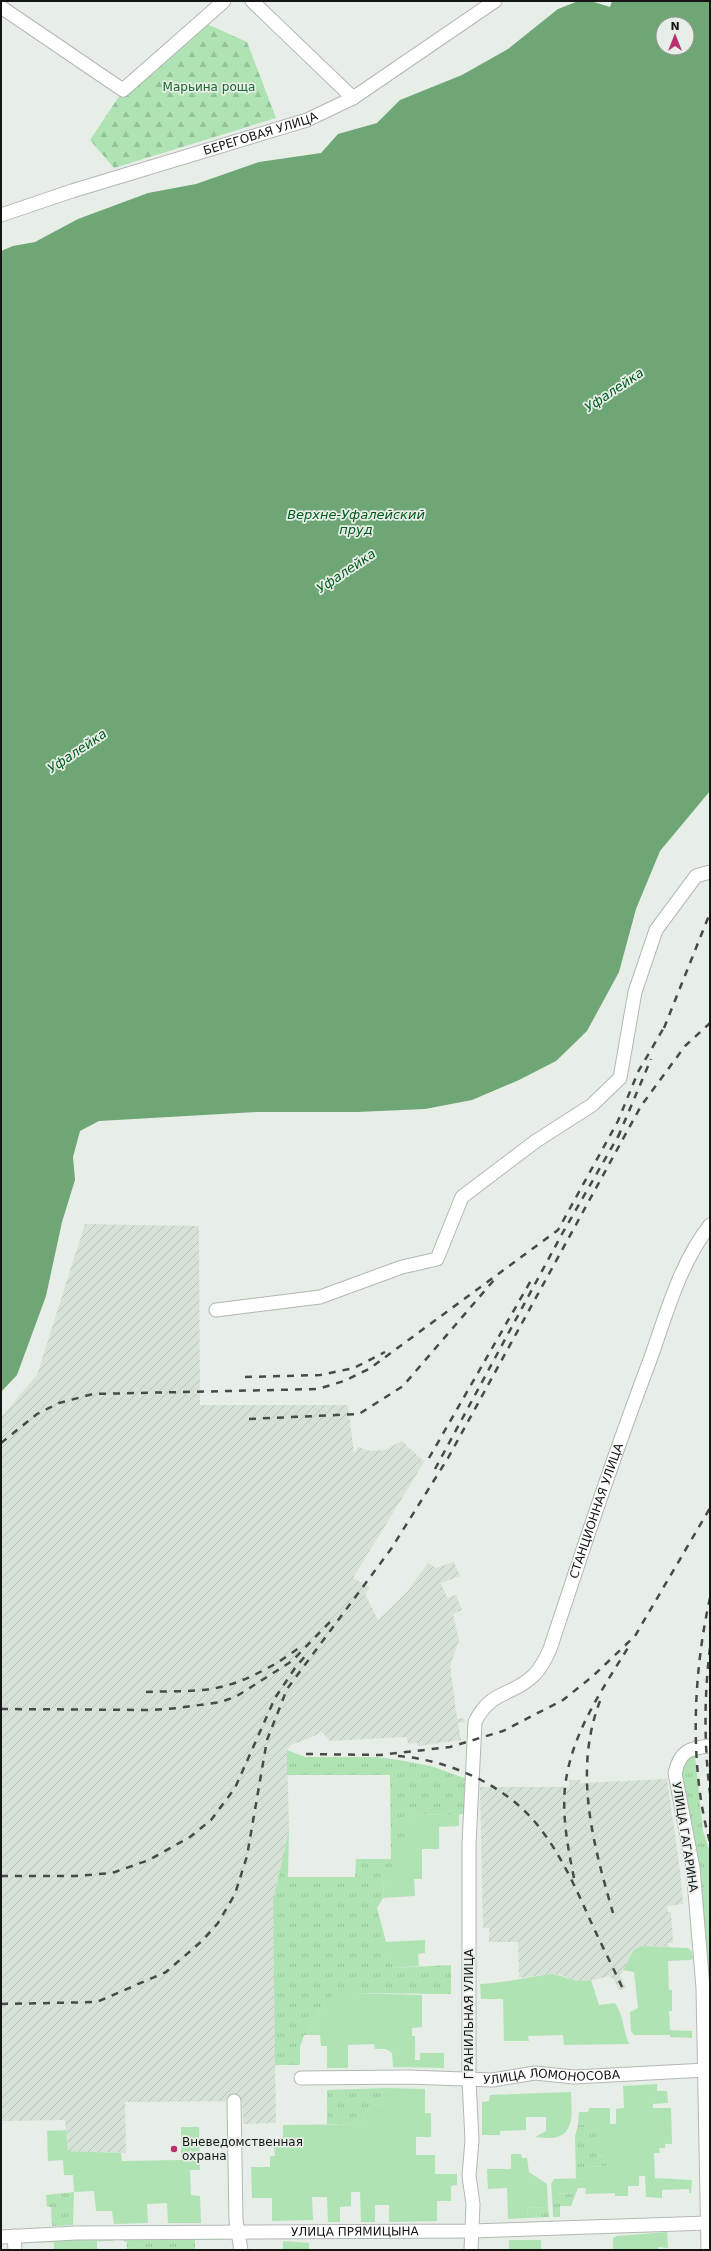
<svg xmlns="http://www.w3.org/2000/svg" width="711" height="2251" viewBox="0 0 711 2251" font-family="'DejaVu Sans',sans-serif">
<defs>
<pattern id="industrial-furrows" width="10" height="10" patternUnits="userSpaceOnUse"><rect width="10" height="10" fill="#d6e2d7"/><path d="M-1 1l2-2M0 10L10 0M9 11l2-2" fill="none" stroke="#b7c1b8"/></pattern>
<pattern id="grass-tufts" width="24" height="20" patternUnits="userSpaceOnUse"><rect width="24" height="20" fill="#b0e3b4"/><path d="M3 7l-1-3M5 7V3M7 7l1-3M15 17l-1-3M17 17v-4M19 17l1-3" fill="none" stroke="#96c29a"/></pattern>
<pattern id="forest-firs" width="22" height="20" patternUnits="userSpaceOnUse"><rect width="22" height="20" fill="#b0e3b4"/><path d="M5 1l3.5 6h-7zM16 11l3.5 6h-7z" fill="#96c29a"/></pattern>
</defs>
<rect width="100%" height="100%" fill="#e7ede7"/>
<g fill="url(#industrial-furrows)">
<path d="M85,1224L199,1226L200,1405H348L354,1453L358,1447L370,1451L385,1450L402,1441L424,1462L353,1578L370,1587L365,1594L378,1620L406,1593L428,1563L436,1568L454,1562L460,1576L441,1583L447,1598L456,1595L462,1610L453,1614L459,1641L450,1665L457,1719L464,1718L465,1722L458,1723L461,1740L418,1746L417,1743L408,1744L407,1737L330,1741L321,1731L319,1734L291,1745L287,1750L289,1830L273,1900L276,2123L243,2124L242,2101L125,2102L126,2153L68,2151L65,2120L1,2121V1417L37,1375Z"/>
<path d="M667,1779L680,1870L683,1904L667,1906L668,1912H671L673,1943H667L670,1947L641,1946L634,1950L620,1976L626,1988L619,1990L614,1980L609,1976L589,1981H574L561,1975L552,1974L519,1978L518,1942H489V1928H483L480,1787H569V1780H580V1783Z"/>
</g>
<g fill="url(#grass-tufts)">
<path d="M287,1750L305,1757H377L399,1760L431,1766L467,1779L465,1813L459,1815L410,1814L407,1821V1849L384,1881L383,1898L377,1908L393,1968L451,1965V1994L353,1993L325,2000L307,2035H304L300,2047V2065H275L273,1900L289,1830L288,1877H355L356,1859H391L390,1775H287Z"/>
<path d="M695,1756L703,1831L710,1853V2051L680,1769L689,1758Z"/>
<path d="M387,2088L382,2093V2105L370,2106L360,2124H327V2090Z"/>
<path d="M578,2125H596V2157L606,2156L607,2166L584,2167V2178H576L575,2136Z"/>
<path d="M74,2192L73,2225L52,2226L51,2207H47L46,2195Z"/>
<path d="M576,2193L571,2206H560V2217H553L552,2194Z"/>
<path d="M548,2207L549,2217L528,2218L527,2208Z"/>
<path d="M222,2236L223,2240H195V2250H127V2242L123,2241V2238Z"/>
<path d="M113,2239V2241L21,2243L17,2240Z"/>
</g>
<path fill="url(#forest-firs)" d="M207,24L247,42L276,118L114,168L90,140L118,98Z"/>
<g fill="#b0e3b4">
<path d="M410,1814L459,1815V1826L439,1827V1849H422V1879H414L415,1896L383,1898L384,1881L401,1848L407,1849V1821Z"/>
<path d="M425,1940V1953L418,1954L419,1966L393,1968L385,1942Z"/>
<path d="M641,1946L688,1948L692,1952L693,1959L690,1960L668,1961L669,1990H672V2011H669L670,2030L692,2031V2038L670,2037V2035H634L631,2031L630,2012L638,2008L634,1972L623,1970L634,1950Z"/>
<path d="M552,1974C565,1976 577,1984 591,1980L599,2005L615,2003C625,2019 622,2027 629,2044L564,2045L563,2035L528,2036L529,2041H504L503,1999H481L480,1984C504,1983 528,1977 552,1974Z"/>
<path d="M348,1984H354V1993L422,1995V2027L412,2028V2036H415V2060H420V2053H444V2068L393,2067L392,2053L386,2049H375L374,2044L348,2045V2068H327V2046H321L320,2035H307L325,2000Z"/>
<path d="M657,2084V2091H667L668,2103L653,2104V2108H671L672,2141V2144H665V2148H659L660,2153H654L655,2178L692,2180L691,2193H689V2189L662,2190V2198L646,2197L645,2176H639V2186H628V2196H615V2193L585,2194L586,2188H578L576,2193L552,2194L551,2184L554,2179L584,2178V2167L606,2166V2156L596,2157V2125H578L579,2112H588L589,2108H610V2124H616V2109L624,2108L623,2086Z"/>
<path d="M387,2088L425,2089V2113H431V2137H416V2155H435V2174H457V2185L451,2186V2201H437V2221L389,2222V2205H375V2222H361L360,2192H351V2206L340,2207V2222H328L327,2197H312L313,2220L272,2221V2198H252L251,2167H270V2156H275L274,2147H283V2125L360,2124L370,2106L382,2105V2093Z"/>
<path d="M571,2092C571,2107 576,2132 557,2137C550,2139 541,2137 535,2137L546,2131V2117H526V2130L500,2131V2135H482V2102L489,2101L490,2095Z"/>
<path d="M181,2127H199L200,2170H190L191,2195L200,2196L201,2223H168L167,2203L147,2204L148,2223L114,2224L112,2211H96L94,2191L74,2192L73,2175H64L63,2160L48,2161L47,2131L66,2130L68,2151L121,2153L122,2161L181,2160Z"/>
<path d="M511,2154H521L522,2158H527L529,2172L547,2184L548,2207L527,2208L528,2218L508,2219L507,2188L488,2189L487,2169H511Z"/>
<path d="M667,2232L668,2248L658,2247V2250H613V2238L617,2236Z"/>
<rect x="509" y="2240" width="32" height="10"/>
<path d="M97,2241V2250H54V2242Z"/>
<path d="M283,2241L309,2243V2250H283Z"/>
</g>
<path fill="#6fa675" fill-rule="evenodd" d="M612,1H710V791L660,851L636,909L619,972L587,1031L556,1061L519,1080L472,1100L425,1109L357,1112H258L99,1121L80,1131L73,1157L75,1180L62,1222L46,1296L17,1375L1,1392V251L13,246L35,242L78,219L148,193L196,184L259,162L321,153L338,134L377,123L400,100L462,75L508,49L558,9L576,2H594L610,7ZM663,24H687V48H663Z"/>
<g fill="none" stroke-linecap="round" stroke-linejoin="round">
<defs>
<g id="minor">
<path d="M252,1L353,98"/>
<path d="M1,7L123,90L224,1"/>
<path id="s1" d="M1,215L72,191L307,120L353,98L495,1"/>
<path d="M216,1310L320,1297L402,1267L437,1259L462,1197L536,1141L592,1105L620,1078L635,992L656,930L696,876L710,872"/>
<path id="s2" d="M301,2078L408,2077L492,2080L535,2073L574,2077L706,2070"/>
<path d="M234,2101L236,2221L241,2250"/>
<path d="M14,2236L15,2250"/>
<path id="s3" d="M1,2237L76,2233L471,2231L708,2223"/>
<path id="s4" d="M471,2250L473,2204L469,2176L472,2140L469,2080V1844L475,1722C491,1689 512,1697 534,1675C541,1668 546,1658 550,1649C582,1552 614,1455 650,1360C666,1315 680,1263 710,1225"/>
<path d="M708,2250L703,1988L693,1868L675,1773C680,1751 689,1748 710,1746"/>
</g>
</defs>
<use href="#minor" stroke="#b2b8b2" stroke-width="15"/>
<use href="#minor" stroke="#fff" stroke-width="13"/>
<g stroke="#474a47" stroke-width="2.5" stroke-dasharray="7 7" stroke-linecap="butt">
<path d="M664,1028L710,913"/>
<path d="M618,1137L651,1059"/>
<path d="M245,1377L320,1375L354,1368L385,1352"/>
<path d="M249,1419L359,1414L403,1386L494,1280"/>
<path d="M1,1443L37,1414L59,1403L93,1394L318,1389L344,1381L369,1369L558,1230L618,1121L638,1072L666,1024"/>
<path d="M429,1458L533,1277"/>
<path d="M435,1469L562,1234L620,1133"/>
<path d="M710,1598C693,1673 689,1768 710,1842"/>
<path d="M710,1648C704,1697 704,1744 710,1793"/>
<path d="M146,1692C167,1691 190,1692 211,1689C242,1684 275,1666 300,1647"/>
<path d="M600,1701C573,1771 593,1844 613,1913"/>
<path d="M1,1709L152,1710L178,1708L221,1702L237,1696L292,1661L332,1620"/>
<path d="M306,1754L380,1755L450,1747L503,1731L563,1700L593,1676L635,1636L710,1508"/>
<path d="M398,1756C448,1760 503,1784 535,1822C556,1847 570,1876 583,1904C595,1932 609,1959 622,1987"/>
<path d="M1,1876H76L112,1873L149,1860L190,1837L211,1820L235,1788L275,1698L295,1668L307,1654"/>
<path d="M574,1878C568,1849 562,1817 565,1787C571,1734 602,1690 629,1646"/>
<path d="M1,2004L97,2002L166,1972L202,1941L218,1923L235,1894L247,1856L267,1740L287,1689L391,1549L448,1458L641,1106L685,1046L710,1023"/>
</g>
</g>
<circle fill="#b9306f" stroke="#e7ede7" stroke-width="1.5" cx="174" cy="2149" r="4"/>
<g text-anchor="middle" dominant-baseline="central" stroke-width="3.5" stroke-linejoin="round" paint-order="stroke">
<g font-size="12" fill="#19692c" stroke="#e7ede7">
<text x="209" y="87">Марьина роща</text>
</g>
<g font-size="12" fill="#141614" stroke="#e7ede7">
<text stroke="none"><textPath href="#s1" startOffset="272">БЕРЕГОВАЯ УЛИЦА</textPath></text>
<text stroke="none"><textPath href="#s4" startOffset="782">СТАНЦИОННАЯ УЛИЦА</textPath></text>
<text transform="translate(685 1837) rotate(81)">УЛИЦА ГАГАРИНА</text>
<text transform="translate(469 2014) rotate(-90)">ГРАНИЛЬНАЯ УЛИЦА</text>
<text stroke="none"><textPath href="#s2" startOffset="251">УЛИЦА ЛОМОНОСОВА</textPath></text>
<text stroke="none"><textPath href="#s3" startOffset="354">УЛИЦА ПРЯМИЦЫНА</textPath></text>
</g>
<g font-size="12" fill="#141614" stroke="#e7ede7" text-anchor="start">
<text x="182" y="2142">Вневедомственная<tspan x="182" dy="14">охрана</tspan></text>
</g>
<g font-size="13" font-style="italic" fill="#005b1d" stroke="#e7ede7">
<text transform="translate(614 390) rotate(-34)">Уфалейка</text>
<text x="356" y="514">Верхне-Уфалейский<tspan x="356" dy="15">пруд</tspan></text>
<text transform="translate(346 571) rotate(-34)">Уфалейка</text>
<text transform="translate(77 751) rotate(-34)">Уфалейка</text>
</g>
</g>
<rect width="711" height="2251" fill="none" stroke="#141614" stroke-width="4"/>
<g transform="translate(675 36)"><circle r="19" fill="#e7ede7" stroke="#939793"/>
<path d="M0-3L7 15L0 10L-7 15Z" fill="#b9306f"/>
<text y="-6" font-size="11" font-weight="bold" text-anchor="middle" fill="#141614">N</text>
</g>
</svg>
